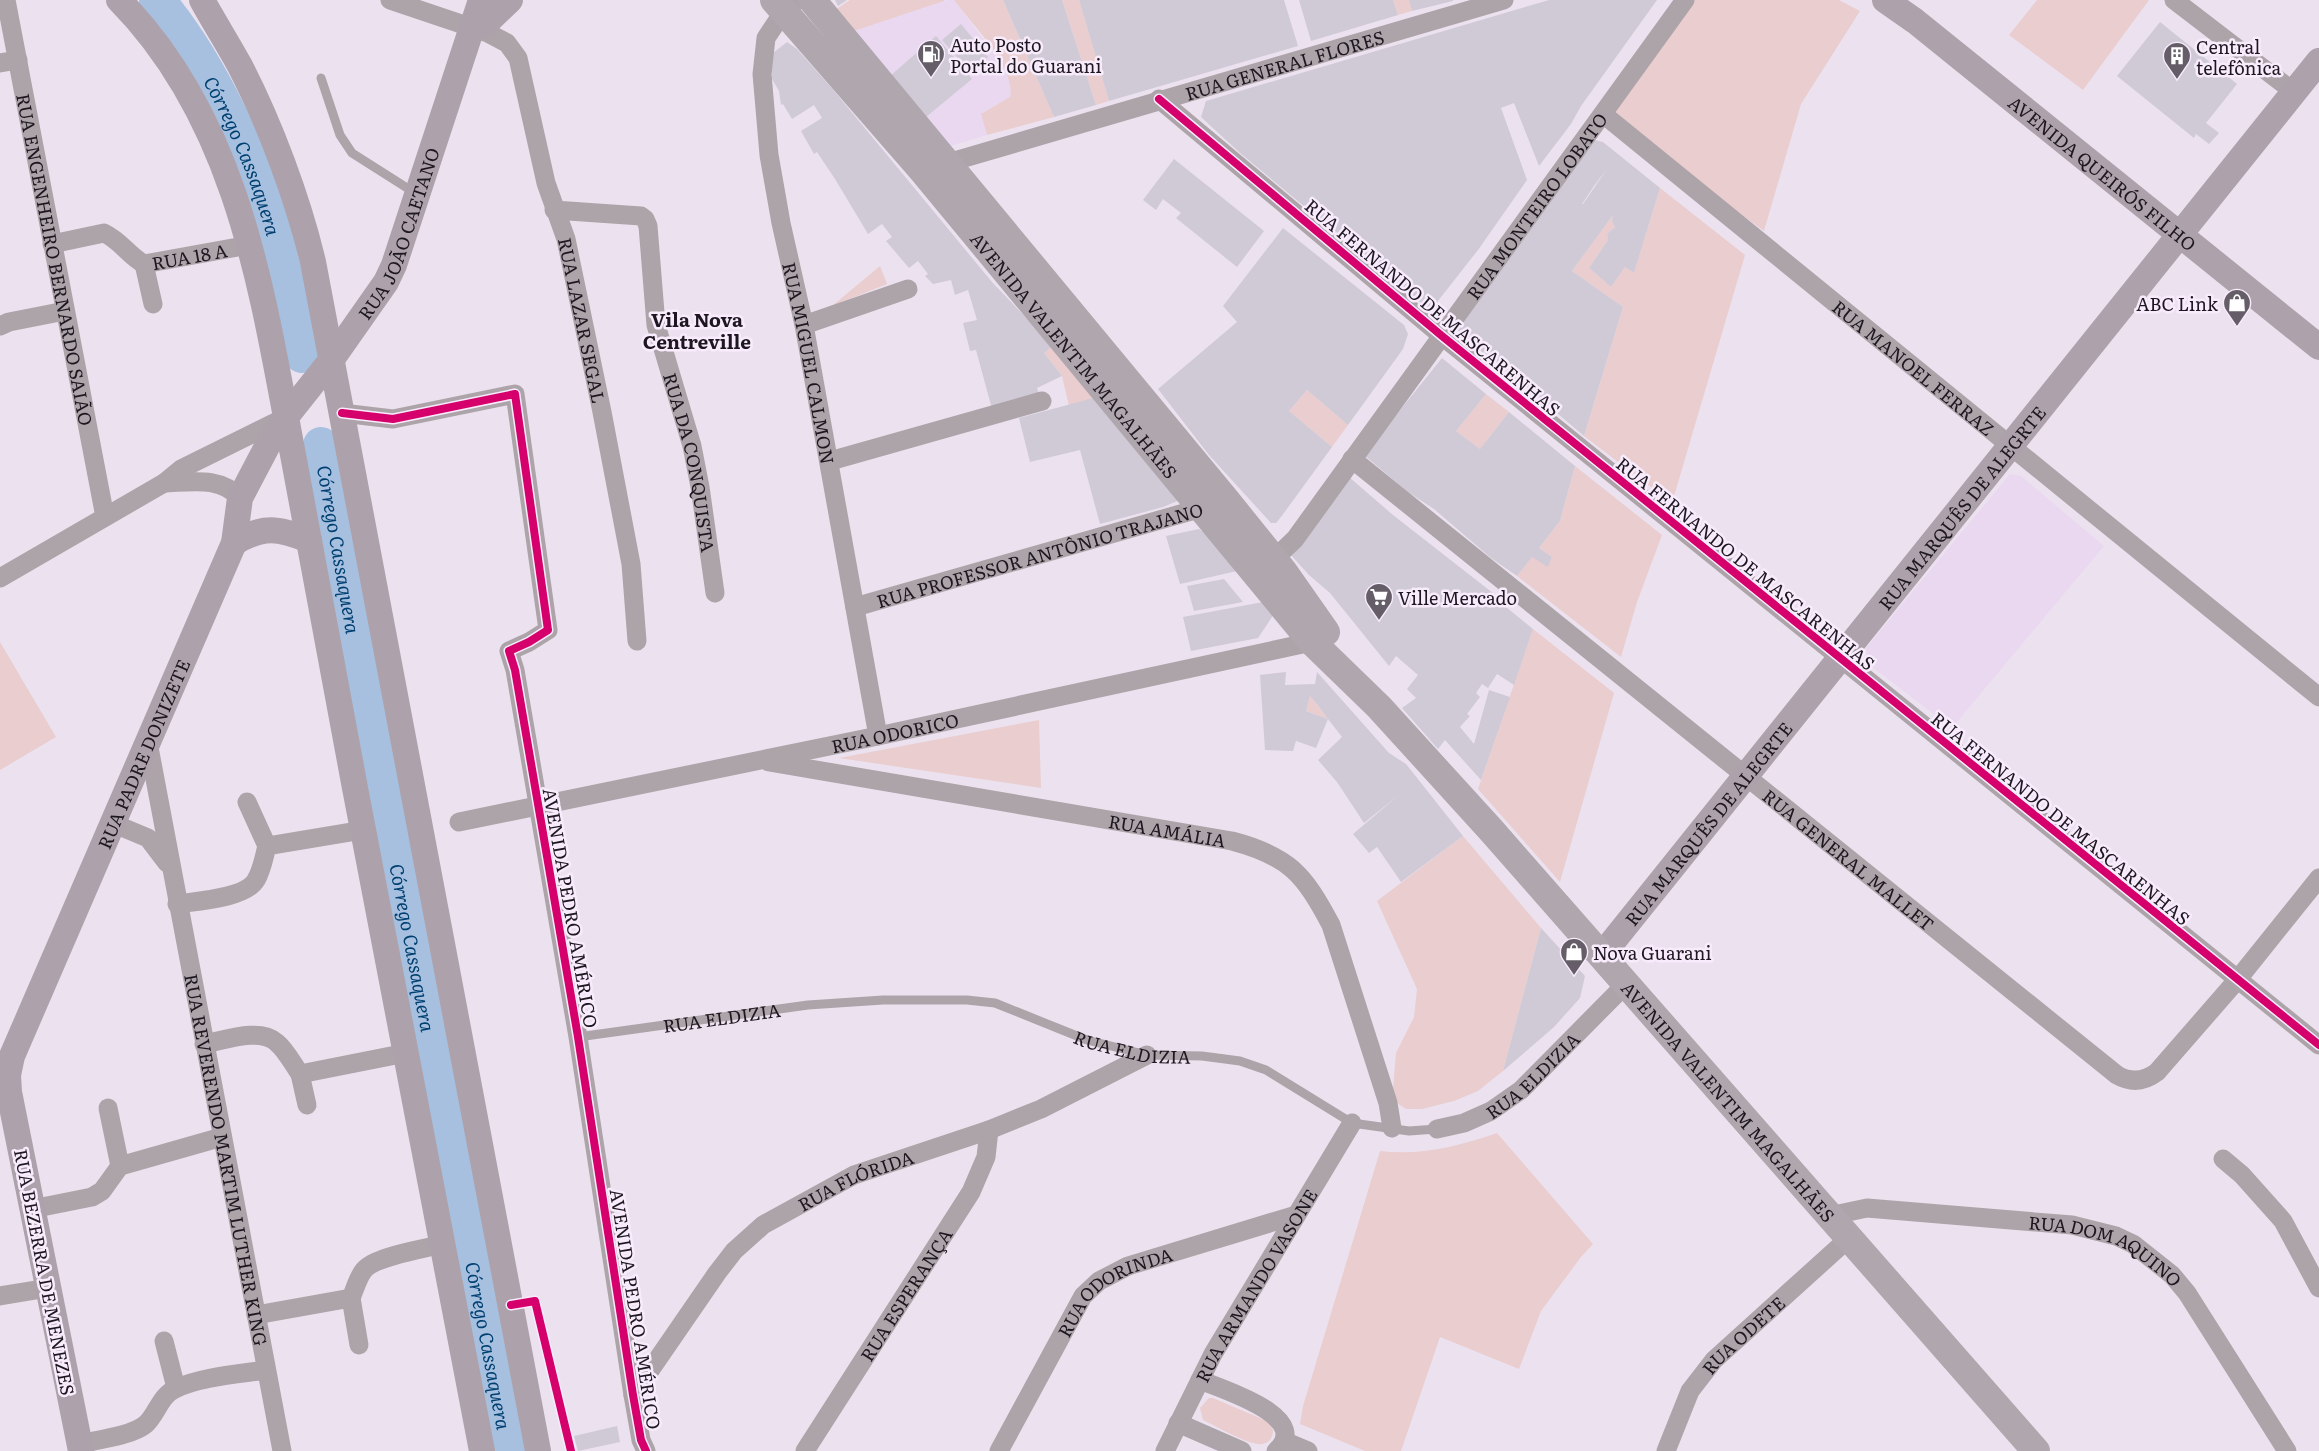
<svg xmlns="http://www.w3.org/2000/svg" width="2319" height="1451" viewBox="0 0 2319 1451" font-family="Literata,serif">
<rect width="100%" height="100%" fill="#ece2ef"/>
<g fill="#ead8f0">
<path d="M947,0H954L1007,71L1012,88L1010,97L981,114L987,135L944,148L851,32Z"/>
<path d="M2010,474L2021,476L2104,546L1952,728L1868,664L1866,648Z"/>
</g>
<g fill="#e9cdcf">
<path d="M850,0H944V1L851,32L835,10Z"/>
<path d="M954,0H1003L1054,117L987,135L981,114L1010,97C1017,69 970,22 954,0Z"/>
<path d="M1062,0H1079L1109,101L1096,105Z"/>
<path d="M1393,0H1409L1412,11L1398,15Z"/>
<path d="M1685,0H1839L1860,11L1801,104L1764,231L1603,114Z"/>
<path d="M2037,0H2149L2083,90L2009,35Z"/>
<path d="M1660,188L1745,255L1672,503L1584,436L1623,307L1572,271L1613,215L1612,221L1615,227L1607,234L1608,240L1589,268L1611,287L1625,267L1634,273Z"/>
<path d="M880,266L887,284L832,306Z"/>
<path d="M1053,346L1097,397L1069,406L1062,376L1044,353Z"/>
<path d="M1307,390L1348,425L1332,447L1289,411Z"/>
<path d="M1486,394L1509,412L1480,449L1456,431Z"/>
<path d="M1575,466L1662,535L1637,602L1621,657L1517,576L1532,557L1548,566L1552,557L1539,548L1560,521Z"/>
<path d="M1533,629L1614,693L1560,882L1478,789Z"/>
<path d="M0,642L56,737L0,770Z"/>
<path d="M1310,696L1328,719L1306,711Z"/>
<path d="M1039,720L1041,788L839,758Z"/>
<path d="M1463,836L1541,928L1503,1071L1478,1091L1454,1101L1422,1109H1406L1392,1100L1396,1053L1414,1017L1417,989L1377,901Z"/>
<path d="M1497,1133L1593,1244L1581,1257L1541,1311L1519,1369L1440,1337L1401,1451H1365L1300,1424L1303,1406L1380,1151C1421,1156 1459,1146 1497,1133Z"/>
<path d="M1209,1398H1213L1269,1422L1273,1430C1273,1437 1270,1443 1262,1444C1250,1446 1216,1426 1203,1420L1200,1408Z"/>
</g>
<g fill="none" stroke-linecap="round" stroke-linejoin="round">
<g stroke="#a7c0e0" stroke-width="36">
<path id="s1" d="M157,0C208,60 254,157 274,233C285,273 293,314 302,355"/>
<path id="s2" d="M321,445L364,690L509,1451"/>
</g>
</g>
<g fill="#cfcad6" fill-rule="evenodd">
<path d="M835,0H847L838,6Z"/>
<path d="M1003,0H1062L1096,105L1054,117Z"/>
<path d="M1079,0H1284L1298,46L1109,101Z"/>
<path d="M1299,0H1393L1398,15L1311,41Z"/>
<path d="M1409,0H1453V1L1412,11Z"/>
<path d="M1549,0H1657L1581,106L1571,124L1539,166L1514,103L1501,108L1527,180L1478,250L1430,311L1240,153L1201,117L1206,101Z"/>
<path d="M2160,22L2237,84L2206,123L2219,133L2209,144L2196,134L2194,138L2117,76Z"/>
<path d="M961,24L988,57L970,72L942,40Z"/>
<path d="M936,36L972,79L926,117L890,76Z"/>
<path d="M787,42L797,49L835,92L992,282L1053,346L1044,353L1062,376L1037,388L1039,394L992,409L976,350L970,351L963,323L977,320L968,290L955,295L951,280L933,284L925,276L928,274L918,261L909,268L886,241L892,237L882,224L868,234L835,179L817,152L814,154L801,131L822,118L814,105L792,119L783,104L781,105L779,91L772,79L771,65L773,53Z"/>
<path d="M1590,139L1603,142L1660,188L1634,273L1625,267L1611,287L1589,268L1608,240L1607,234L1615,227L1612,221L1613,215L1572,271L1623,307L1584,436L1503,367L1460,336L1458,329ZM1607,169L1583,204H1582L1594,186Z"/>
<path d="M1174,159L1264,231L1237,267L1176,218L1181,213L1163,199L1156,210L1143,200Z"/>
<path d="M1283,228L1404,325L1408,334L1403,349L1348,425L1307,390L1289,411L1332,447L1281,517L1276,523H1271L1209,455L1158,389L1237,322L1223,306Z"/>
<path d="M1442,358L1486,394L1456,431L1480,449L1509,412L1575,466L1560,521L1539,548L1552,557L1548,567L1532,557L1517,576L1491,558L1434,509L1408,492L1364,455Z"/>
<path d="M1097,397L1180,500L1163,507L1100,524L1080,450L1030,462L1019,418Z"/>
<path d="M1349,477L1393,515L1498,597L1496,599L1533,629L1514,685L1497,674L1488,688L1482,684L1476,693L1480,697L1467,714L1470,716L1460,727L1474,744L1489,690L1510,697L1481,780L1445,740L1438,749L1402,708L1416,698L1407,689L1418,675L1396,656L1389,666L1330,593L1309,575L1290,554Z"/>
<path d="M1199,529L1209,536L1237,571L1180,584L1166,536Z"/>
<path d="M1224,579L1243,602L1194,611L1187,586Z"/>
<path d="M1263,602L1274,614L1258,638L1191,651L1183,617Z"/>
<path d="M1286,672L1285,685L1315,684L1317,672L1389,753L1406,764L1463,836L1401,882L1377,847L1369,853L1353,834L1400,794L1364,823L1337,782L1318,760L1342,737L1328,719L1316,748L1296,741L1293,751L1265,750L1260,675ZM1310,696L1319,707L1328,719L1306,711Z"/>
<path d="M1541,928L1585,976L1580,998L1554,1027L1503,1071Z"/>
<path d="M617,1426L620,1442L578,1451L574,1436Z"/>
</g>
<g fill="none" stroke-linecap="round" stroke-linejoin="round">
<g stroke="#ada4aa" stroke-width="9">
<path d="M321,78L340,135L352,153L415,193"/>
<path id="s3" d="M578,1037L808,1005L883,1000H967L995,1003L1087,1040L1147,1055L1202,1056L1240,1061L1266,1070L1352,1123L1409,1131L1437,1129"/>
<path d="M512,1304L535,1301L571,1451"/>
</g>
<g stroke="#ada4aa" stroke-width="19">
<path id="s4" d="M6,0L105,517"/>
<path id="s5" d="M390,0L488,33L507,43L518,58L546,183L566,239L602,412L631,564L637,641"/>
<path id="s6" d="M797,0L784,11L766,38L762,74L769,155L781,223L804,325L878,736"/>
<path d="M2174,0L2294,92"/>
<path d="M0,63L18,60"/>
<path d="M1159,99L1442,336L2319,1045"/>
<path id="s7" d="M1603,114L2319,697"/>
<path id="s8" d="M937,166L1504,0"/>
<path id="s9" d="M554,210L641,216L645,219L648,226L656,325L692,446L700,487L715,593"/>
<path id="s10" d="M52,244L104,233C121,241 129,256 144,264L249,245"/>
<path d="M144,264L153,304"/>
<path d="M804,325L908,289"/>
<path d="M0,326L9,322L65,311"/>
<path d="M342,413L393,419L515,394L548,630L529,642L509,651L515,670L578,1037L633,1395L641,1440L646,1451"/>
<path id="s11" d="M1352,459L2117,1075C2131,1083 2144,1082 2157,1072L2238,979L2319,878"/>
<path d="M830,461L1042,401"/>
<path d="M164,483C192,482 220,476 240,498"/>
<path id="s12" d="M1264,565L1274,559L1295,539L1685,0"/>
<path d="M0,578L164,483L181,469L284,418"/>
<path id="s13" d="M855,607L1212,505"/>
<path id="s14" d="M148,742L282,1451"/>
<path id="s15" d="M769,762L1232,841C1289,856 1304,874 1331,925L1388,1103L1392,1128"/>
<path d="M247,802L267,846"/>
<path id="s16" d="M459,822L878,736L1321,640"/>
<path d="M112,823L148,838L167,863"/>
<path d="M177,904C197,901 246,898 256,880C262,870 264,857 267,846L363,830"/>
<path d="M204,1044C223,1041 259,1027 276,1042C286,1050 293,1064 300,1074L406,1053"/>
<path d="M300,1074L307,1105"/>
<path d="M108,1108L120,1166"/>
<path id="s17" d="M1437,1129L1464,1123L1491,1111L1521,1090L1626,984"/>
<path d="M2223,1159L2242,1175L2283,1221L2319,1288"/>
<path d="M32,1209L92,1197L102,1191L120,1166L222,1137"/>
<path id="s18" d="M1829,1216L1867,1208L2072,1225L2116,1236L2133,1244L2172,1275L2187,1293L2287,1451"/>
<path d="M0,1296L48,1288"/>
<path d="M351,1298L359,1345"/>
<path d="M256,1315L351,1298C355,1289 358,1277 364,1270C375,1256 425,1249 442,1244"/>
<path d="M164,1341L176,1388"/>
<path d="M1200,1380C1221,1389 1314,1417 1276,1451"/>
<path id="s19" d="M633,1395L717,1273L734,1251L763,1225L854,1175L989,1130L1041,1109L1147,1055"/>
<path d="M1178,1423L1242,1451"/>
<path d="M1284,1441L1308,1451"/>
<path d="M79,1444C97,1440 132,1436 146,1424C157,1414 160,1396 175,1389C199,1377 239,1374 266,1370"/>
<path id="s20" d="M805,1451L971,1192L986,1157L989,1130"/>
<path id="s21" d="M999,1451L1083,1296L1099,1281L1128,1266L1296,1215"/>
<path id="s22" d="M1165,1451L1213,1354L1352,1123"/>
<path id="s23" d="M1666,1451L1690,1391L1714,1360L1849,1238"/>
</g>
<g stroke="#ada2ab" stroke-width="26">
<path d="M119,0C241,124 263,298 294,460C315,570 335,679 355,788C397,1009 440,1230 482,1451"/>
<path d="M202,0C214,22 228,44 240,66C270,124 298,199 313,262L538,1451"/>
<path id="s24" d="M1885,0L1915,21L2319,347"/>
<path d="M473,29L485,24L510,0"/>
<path d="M234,543C263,525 279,528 309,540"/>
<path id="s25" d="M1602,955L2319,61"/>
<path id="s26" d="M81,1451L9,1092L8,1075L12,1056L234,543L240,498L271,439L286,417L332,359L386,282L394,265L481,0"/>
</g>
<g stroke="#b0a6ae" stroke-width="28">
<path id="s27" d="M774,0L922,170L1312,642L1379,707L1491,830L2036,1451"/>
<path d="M812,0L1226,500L1284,572L1326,632"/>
</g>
<defs>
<g id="cycleway">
<path d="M1159,99L1442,336L2319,1045"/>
<path d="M342,413L393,419L515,394L548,630L529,642L509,651L515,670L578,1037L633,1395L641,1440L646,1451"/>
<path d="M511,1305L535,1301L571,1451"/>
</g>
</defs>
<use href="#cycleway" stroke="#f8ecfc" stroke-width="11"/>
<use href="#cycleway" stroke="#d6006c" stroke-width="8"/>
</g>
<defs>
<symbol id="fuel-pin" viewBox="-11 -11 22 30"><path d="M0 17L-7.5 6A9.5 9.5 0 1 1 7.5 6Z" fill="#655e68" stroke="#f8ecfc"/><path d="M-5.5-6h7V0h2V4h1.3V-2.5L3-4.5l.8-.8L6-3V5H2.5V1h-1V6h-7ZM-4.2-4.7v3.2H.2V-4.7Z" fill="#fff"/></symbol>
<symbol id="building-pin" viewBox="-11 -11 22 30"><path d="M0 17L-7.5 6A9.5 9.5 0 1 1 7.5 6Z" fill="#655e68" stroke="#f8ecfc"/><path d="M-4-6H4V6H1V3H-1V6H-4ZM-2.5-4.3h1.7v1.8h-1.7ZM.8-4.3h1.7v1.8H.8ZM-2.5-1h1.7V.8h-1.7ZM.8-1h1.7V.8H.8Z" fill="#fff"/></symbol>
<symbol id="shop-pin" viewBox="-11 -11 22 30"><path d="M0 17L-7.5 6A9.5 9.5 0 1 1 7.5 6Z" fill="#655e68" stroke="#f8ecfc"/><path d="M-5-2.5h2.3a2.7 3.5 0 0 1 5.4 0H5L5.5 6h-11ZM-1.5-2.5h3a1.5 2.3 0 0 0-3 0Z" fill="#fff"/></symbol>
<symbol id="supermarket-pin" viewBox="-11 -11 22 30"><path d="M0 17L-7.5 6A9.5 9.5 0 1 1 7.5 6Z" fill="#655e68" stroke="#f8ecfc"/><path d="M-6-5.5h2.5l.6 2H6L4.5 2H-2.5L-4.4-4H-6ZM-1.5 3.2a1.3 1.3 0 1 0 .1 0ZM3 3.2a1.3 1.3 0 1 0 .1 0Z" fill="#fff"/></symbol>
</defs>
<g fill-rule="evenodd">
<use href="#fuel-pin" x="915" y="38" width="32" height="43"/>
<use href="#building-pin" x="2161" y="40" width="32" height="43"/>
<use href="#shop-pin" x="2221" y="287" width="32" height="43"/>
<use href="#supermarket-pin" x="1363" y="581" width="32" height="43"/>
<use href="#shop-pin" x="1558" y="936" width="32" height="43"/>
</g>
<g text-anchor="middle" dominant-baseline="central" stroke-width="5" stroke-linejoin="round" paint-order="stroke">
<g font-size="18" fill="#1d1720" stroke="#f8ecfc" text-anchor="start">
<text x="950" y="44">Auto Posto<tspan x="950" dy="21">Portal do Guarani</tspan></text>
<text x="2196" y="46">Central<tspan x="2196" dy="21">telefônica</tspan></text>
<text x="2218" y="303" text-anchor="end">ABC Link</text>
<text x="1398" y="597">Ville Mercado</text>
<text x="1593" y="952">Nova Guarani</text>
</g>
<g font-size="18" fill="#1d1720" stroke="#f8ecfc">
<text stroke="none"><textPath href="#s8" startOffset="362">RUA GENERAL FLORES</textPath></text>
<text stroke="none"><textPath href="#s24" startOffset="278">AVENIDA QUEIRÓS FILHO</textPath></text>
<text stroke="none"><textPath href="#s12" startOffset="452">RUA MONTEIRO LOBATO</textPath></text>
<text stroke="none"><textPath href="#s26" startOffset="1318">RUA JOÃO CAETANO</textPath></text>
<text stroke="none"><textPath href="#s10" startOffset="150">RUA 18 A</textPath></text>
<text stroke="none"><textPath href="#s4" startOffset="264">RUA ENGENHEIRO BERNARDO SAIÃO</textPath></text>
<text transform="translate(1433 307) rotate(40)">RUA FERNANDO DE MASCARENHAS</text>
<text stroke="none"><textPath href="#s5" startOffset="414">RUA LAZAR SEGAL</textPath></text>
<text stroke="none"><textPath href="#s27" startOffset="465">AVENIDA VALENTIM MAGALHÃES</textPath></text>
<text stroke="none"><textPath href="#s6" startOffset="379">RUA MIGUEL CALMON</textPath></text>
<text stroke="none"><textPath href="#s7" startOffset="401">RUA MANOEL FERRAZ</textPath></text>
<text stroke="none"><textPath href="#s9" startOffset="341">RUA DA CONQUISTA</textPath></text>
<text stroke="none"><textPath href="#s25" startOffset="574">RUA MARQUÊS DE ALEGRTE</textPath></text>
<text stroke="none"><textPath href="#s13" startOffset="192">RUA PROFESSOR ANTÔNIO TRAJANO</textPath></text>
<text transform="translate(1746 563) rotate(39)">RUA FERNANDO DE MASCARENHAS</text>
<text stroke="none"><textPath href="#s16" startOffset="445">RUA ODORICO</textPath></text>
<text stroke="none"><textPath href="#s26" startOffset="732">RUA PADRE DONIZETE</textPath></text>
<text transform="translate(2061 818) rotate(39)">RUA FERNANDO DE MASCARENHAS</text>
<text stroke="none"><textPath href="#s25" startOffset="169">RUA MARQUÊS DE ALEGRTE</textPath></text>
<text stroke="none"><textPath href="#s15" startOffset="404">RUA AMÁLIA</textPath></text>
<text stroke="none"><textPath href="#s11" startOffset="638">RUA GENERAL MALLET</textPath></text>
<text transform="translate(571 908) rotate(80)">AVENIDA PEDRO AMÉRICO</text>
<text stroke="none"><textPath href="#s3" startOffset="145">RUA ELDIZIA</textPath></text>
<text stroke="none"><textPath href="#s3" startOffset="565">RUA ELDIZIA</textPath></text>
<text stroke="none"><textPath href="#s17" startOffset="112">RUA ELDIZIA</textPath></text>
<text stroke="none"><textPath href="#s27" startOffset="1458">AVENIDA VALENTIM MAGALHÃES</textPath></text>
<text stroke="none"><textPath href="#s14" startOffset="425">RUA REVERENDO MARTIM LUTHER KING</textPath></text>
<text stroke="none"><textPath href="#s19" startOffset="318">RUA FLÓRIDA</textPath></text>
<text stroke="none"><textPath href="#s18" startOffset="285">RUA DOM AQUINO</textPath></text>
<text transform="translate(45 1272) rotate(79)">RUA BEZERRA DE MENEZES</text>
<text stroke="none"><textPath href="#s22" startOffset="189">RUA ARMANDO VASONE</textPath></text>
<text stroke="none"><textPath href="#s20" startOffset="186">RUA ESPERANÇA</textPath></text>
<text stroke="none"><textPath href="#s21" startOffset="204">RUA ODORINDA</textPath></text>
<text transform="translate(636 1309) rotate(81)">AVENIDA PEDRO AMÉRICO</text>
<text stroke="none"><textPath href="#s23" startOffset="142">RUA ODETE</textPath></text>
</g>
<g font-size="19" font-style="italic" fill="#004071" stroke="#f8ecfc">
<text stroke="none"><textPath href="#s1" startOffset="179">Córrego Cassaquera</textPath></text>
<text stroke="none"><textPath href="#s2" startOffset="106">Córrego Cassaquera</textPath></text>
<text stroke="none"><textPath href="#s2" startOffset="511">Córrego Cassaquera</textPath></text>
<text stroke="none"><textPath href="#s2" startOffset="916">Córrego Cassaquera</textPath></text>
</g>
<g font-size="19" font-weight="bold" fill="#1d1720" stroke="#f8ecfc">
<text x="697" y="319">Vila Nova<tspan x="697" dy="22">Centreville</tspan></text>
</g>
</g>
</svg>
